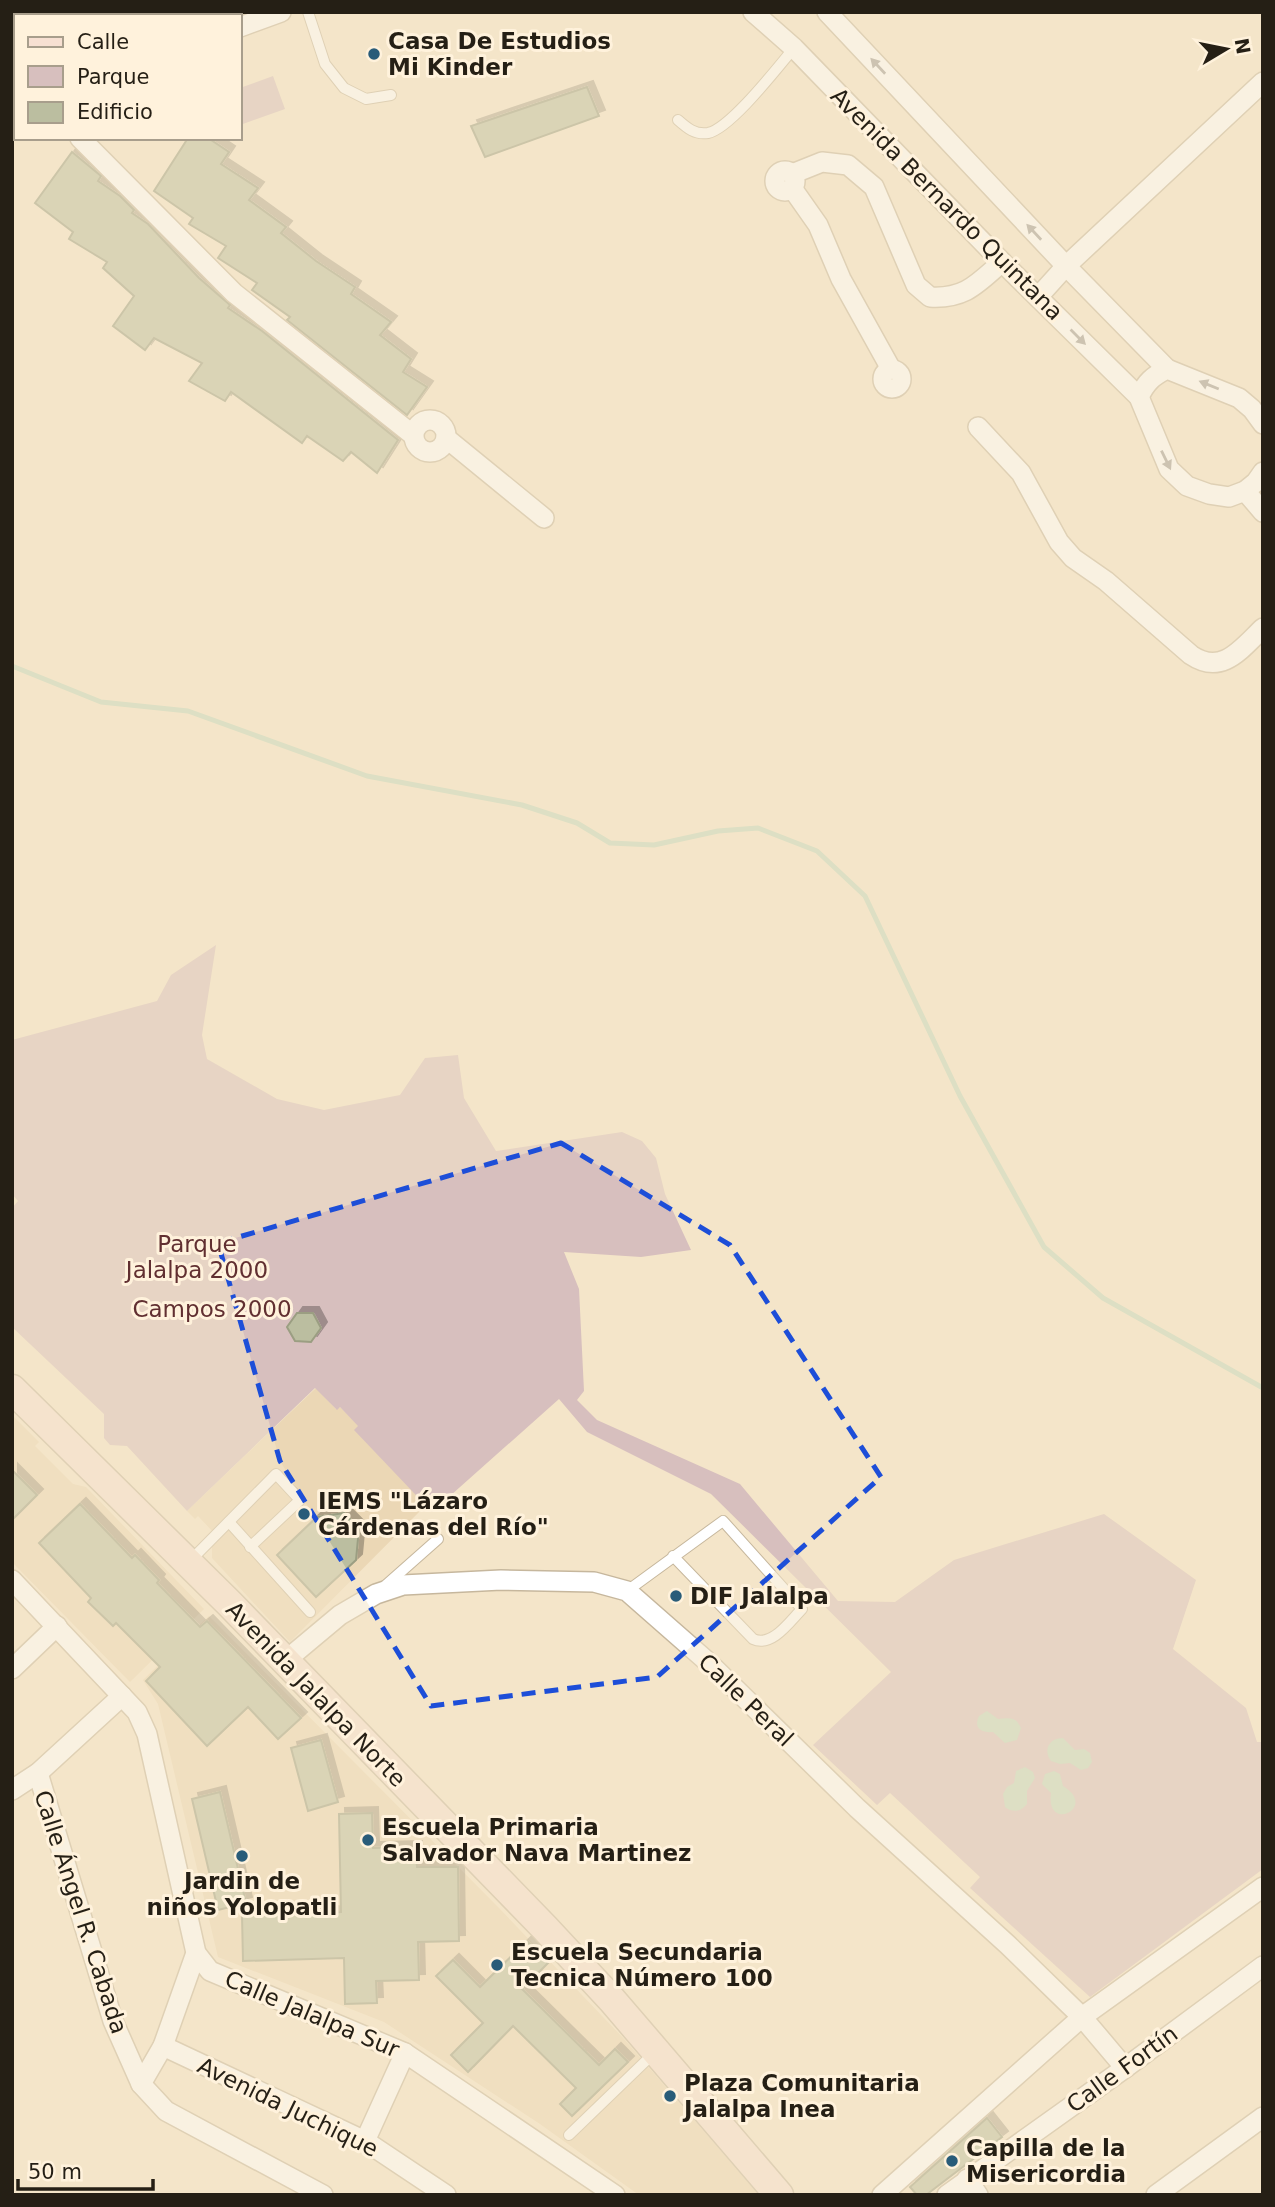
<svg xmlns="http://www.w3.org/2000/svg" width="1275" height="2207" viewBox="0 0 1275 2207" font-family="'DejaVu Sans',sans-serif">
<defs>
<filter id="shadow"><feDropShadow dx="6" dy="-6" stdDeviation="0" flood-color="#0004"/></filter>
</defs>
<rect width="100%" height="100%" fill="#f4e5c9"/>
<g fill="#ebd7b5">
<path d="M316,1388L336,1409L340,1407L359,1426L355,1430L426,1505L290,1642L212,1558V1540L216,1535L198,1516L195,1519L187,1511Z"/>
<path d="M12,1415L39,1442L35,1446L73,1484L86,1487L204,1609L130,1682L12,1562Z"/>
<path d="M209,1616L499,1908L625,2040L759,2195H639L540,2124L384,2022L218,1957L158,1704L143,1680Z"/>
</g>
<g fill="#d7bfbe">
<path d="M101,12H226L218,16H92Z"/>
<path d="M273,76L285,109L240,125V88Z"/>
<path d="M216,945L202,1035L207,1059L277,1099L324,1110L400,1095L425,1058L458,1055L464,1098L496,1151L622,1132L642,1141L656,1158L665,1194L691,1250L641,1257L564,1252L579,1289L584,1391L577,1400L597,1420L740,1484L838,1601L895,1602L954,1560L1104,1514L1196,1580L1173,1649L1246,1708L1257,1742H1263V1869L1090,1997L970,1888L980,1877L890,1793L877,1805L813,1745L891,1672L711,1494L587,1432L559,1399L432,1512L354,1430L358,1426L340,1407L337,1410L315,1388L187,1511L127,1446L110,1445L104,1438V1414L12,1327V1208L18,1201L12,1194V1040L157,1001L171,975Z"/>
</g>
<g fill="#c0d7be">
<path d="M987,1711L998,1719C1009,1718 1016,1716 1021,1728L1017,1740L1005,1743L993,1732C982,1733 973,1729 979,1716Z"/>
<path d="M1063,1738L1075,1750L1084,1749L1090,1753L1092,1762L1088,1768L1081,1770L1070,1763L1060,1764L1051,1761C1043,1750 1049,1738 1063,1738Z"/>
<path d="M1025,1767L1033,1772L1035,1778L1027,1791V1804C1021,1812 1013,1813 1005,1807L1003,1794L1007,1787L1014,1783L1016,1771Z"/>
<path d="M1054,1771L1060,1774L1063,1786C1099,1808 1045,1833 1051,1793L1042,1784L1045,1774Z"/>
</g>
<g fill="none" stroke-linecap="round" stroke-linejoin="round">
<path stroke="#c0d7be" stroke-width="5" d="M12,666L101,702L188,711L367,776L522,805L577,823L610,843L654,845L718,831L758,828L817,851L865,896L960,1096L1044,1247L1103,1298L1263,1388"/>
</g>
<g fill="#bbbea0" stroke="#9b9e82" stroke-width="2" filter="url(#shadow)">
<path d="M587,87L599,116L485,157L471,126Z"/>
<path d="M188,138H208L229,152L221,164L258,188L249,200L286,227L281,233L316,261L355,287L351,294L391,322L380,335L411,359L403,372L427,387L407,415L287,320L290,317L252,290L257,283L218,258L226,246L189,224L193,218L154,191Z"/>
<path d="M72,152L101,176L98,181L120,196L134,210L132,213L148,224L199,278L230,305L228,308L262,331L398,440L377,473L351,452L343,461L307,436L302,443L231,392L225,401L189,381L202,363L154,338L145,350L113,326L134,296L103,268L107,262L69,239L73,232L35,203Z"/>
<path d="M297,1313H313L321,1328L311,1342L295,1341L287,1327Z"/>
<path d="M12,1470L37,1495L12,1520Z"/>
<path d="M80,1504L132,1558L135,1555L159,1580L157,1583L200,1627L207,1621L301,1718L278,1739L248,1707L207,1746L146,1681L160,1667L116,1623L113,1626L88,1602L91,1598L39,1543Z"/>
<path d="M344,1513L359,1528L356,1560L316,1597L277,1555L317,1517Z"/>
<path d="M321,1740L338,1802L308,1811L291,1748Z"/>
<path d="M220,1792L246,1903L218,1910L192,1799Z"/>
<path d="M372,1813L373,1848L416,1847L417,1867H458L459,1941L418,1942L419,1980L376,1981L377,2003L345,2004L344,1958L243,1961L242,1915L341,1912L339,1814Z"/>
<path d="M527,1941L548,1963L522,1989L599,2065L615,2049L628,2062L572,2116L560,2104L576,2088L513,2026L468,2072L451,2055L483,2023L436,1976L453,1960L480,1987Z"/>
<path d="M987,2118L1002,2137L926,2195H917L910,2187Z"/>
</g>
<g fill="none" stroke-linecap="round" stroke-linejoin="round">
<defs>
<g id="lane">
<path d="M308,12L325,64L344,88L366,99L391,95"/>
<path d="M678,120C687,128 695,135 708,133C730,129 778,67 794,48"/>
<path d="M229,1522L310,1612"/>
<path d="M189,1562L276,1474L300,1500L250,1547"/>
<path d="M386,1585L438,1539"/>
<path d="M627,1591L723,1521L802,1609C790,1621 772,1648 753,1639L673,1556"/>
<path d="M569,2135L653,2054"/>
</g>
<g id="street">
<path d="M21,12L22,16"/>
<path d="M753,12L794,48L1002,262L1139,397L1169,469L1187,486L1209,494L1229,497L1245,491L1256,482L1263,472"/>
<path d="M827,12L1066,266L1167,369"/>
<path d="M39,16L48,12"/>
<path d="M240,27L281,12"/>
<path d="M12,38L16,30"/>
<path d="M12,76L16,82"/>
<path d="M80,138L234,293L413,435"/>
<circle cx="785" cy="181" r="10"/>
<path d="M792,174L822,162L848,165L874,187L916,285L930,297C965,299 977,284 1002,262"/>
<path d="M792,188L818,225L841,279L891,369"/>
<path d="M1038,297L1066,266L1263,82"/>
<circle cx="892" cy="379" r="9"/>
<path d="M1139,397C1146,382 1153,376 1167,369L1239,398L1252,409L1263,424"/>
<circle cx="430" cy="436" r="16"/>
<path d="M978,427L1021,473L1059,542L1073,558L1106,581L1191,655C1222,676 1241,649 1263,628"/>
<path d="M446,438L544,518"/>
<path d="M1245,491L1263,512"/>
<path d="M12,1580L137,1712L147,1734L196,1953L210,1971L405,2053L615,2195"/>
<path d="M285,1661L340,1615L376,1594L403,1585L501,1580L594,1582L627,1591L709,1663L857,1808L1008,1945L1082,2017L1125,2068"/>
<path d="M12,1669L57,1626"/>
<path d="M38,1773L113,2021L141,2084L166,2111L323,2195"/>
<path d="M12,1790L38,1773L122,1696"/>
<path d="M163,2046L365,2141L446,2195"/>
<path d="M141,2084L163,2046L196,1953"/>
<path d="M365,2141L405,2053"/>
<path d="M967,2179L978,2195"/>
<path d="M882,2195L1082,2017L1263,1887"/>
<path d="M947,2195L1125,2068L1263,1966"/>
<path d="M1156,2195L1263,2117"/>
</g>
<path id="secondary" d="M12,1389L229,1603L545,1928L612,2000L779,2195"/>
</defs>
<use href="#lane" stroke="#c6b79d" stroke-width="12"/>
<use href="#street" stroke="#c6b79d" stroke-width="22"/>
<use href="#secondary" stroke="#c6b79d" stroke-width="31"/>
<use href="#lane" stroke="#fff" stroke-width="10"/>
<use href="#street" stroke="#fff" stroke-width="19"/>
<use href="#secondary" stroke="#f7e0d2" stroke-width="28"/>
</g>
<defs><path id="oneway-solid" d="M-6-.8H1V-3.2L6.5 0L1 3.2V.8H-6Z" transform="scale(1.75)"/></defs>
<g fill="#9d9a96">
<use href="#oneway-solid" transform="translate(878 66) rotate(-133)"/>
<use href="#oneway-solid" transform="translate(1034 232) rotate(-133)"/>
<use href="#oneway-solid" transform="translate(1078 337) rotate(45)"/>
<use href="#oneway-solid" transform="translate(1209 385) rotate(-158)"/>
<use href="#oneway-solid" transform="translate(1166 460) rotate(64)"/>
</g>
<path d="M0 0H1275V2207H0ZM561,1143L730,1245L881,1477L657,1677L431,1706L280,1461L218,1243Z" fill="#f4e5c9" fill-opacity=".55" fill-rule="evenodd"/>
<path fill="none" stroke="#1d4ed8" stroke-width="5" stroke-dasharray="14 9" stroke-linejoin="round" d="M561,1143L730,1245L881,1477L657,1677L431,1706L280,1461L218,1243Z"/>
<g fill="#295c79" stroke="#fff2dc" stroke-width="2.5">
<circle cx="374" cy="54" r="7"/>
<circle cx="304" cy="1514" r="7"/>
<circle cx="676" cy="1596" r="7"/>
<circle cx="368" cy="1840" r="7"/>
<circle cx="242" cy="1856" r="7"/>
<circle cx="497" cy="1965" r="7"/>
<circle cx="670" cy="2096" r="7"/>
<circle cx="952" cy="2161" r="7"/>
</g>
<g text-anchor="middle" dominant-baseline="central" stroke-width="6" stroke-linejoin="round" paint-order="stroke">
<g font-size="23" font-weight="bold" fill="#251f15" stroke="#fff2dc" text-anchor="start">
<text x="388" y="41">Casa De Estudios<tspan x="388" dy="26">Mi Kinder</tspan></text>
<text x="318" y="1501">IEMS "Lázaro<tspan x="318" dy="26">Cárdenas del Río"</tspan></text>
<text x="690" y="1596">DIF Jalalpa</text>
<text x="382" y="1827">Escuela Primaria<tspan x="382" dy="26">Salvador Nava Martinez</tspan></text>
<text x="242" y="1881" text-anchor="middle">Jardin de<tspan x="242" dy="26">niños Yolopatli</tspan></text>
<text x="511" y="1952">Escuela Secundaria<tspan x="511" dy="26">Tecnica Número 100</tspan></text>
<text x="684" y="2083">Plaza Comunitaria<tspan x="684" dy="26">Jalalpa Inea</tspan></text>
<text x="966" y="2148">Capilla de la<tspan x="966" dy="26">Misericordia</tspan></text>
</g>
<g font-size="23" fill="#251f15" stroke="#fff2dc">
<text transform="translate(947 204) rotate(45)">Avenida Bernardo Quintana</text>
<text transform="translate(316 1694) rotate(46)">Avenida Jalalpa Norte</text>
<text transform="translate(746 1700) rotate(44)">Calle Peral</text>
<text transform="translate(81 1912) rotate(72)">Calle Ángel R. Cabada</text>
<text transform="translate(312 2014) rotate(23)">Calle Jalalpa Sur</text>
<text transform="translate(1122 2069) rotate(-36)">Calle Fortín</text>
<text transform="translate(288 2107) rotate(26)">Avenida Juchique</text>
</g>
<g font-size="23" fill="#612f31" stroke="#fff2dc">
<text x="197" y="1244">Parque<tspan x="197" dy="26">Jalalpa 2000</tspan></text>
<text x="212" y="1309">Campos 2000</text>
</g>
</g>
<rect width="1275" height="2207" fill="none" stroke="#251f15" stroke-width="28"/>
<rect x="14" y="14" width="228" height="126" fill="#fff2dc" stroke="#a89e8c" stroke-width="2"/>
<rect x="28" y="37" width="35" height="10" fill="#f7e0d2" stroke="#a89e8c" stroke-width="2"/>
<text x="77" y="49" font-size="21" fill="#251f15">Calle</text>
<rect x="28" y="66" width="35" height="21" fill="#d7bfbe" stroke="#a89e8c" stroke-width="2"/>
<text x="77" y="84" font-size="21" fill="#251f15">Parque</text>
<rect x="28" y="102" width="35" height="21" fill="#bbbea0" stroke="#a89e8c" stroke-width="2"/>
<text x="77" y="119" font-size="21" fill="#251f15">Edificio</text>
<g transform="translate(1226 49) rotate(80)" stroke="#fff2dc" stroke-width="5" paint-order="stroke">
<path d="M0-5L12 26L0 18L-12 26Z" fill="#251f15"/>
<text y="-10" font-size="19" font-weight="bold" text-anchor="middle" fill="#251f15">N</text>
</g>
<path d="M18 2179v10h135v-10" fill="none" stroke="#251f15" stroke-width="3.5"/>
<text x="28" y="2179" font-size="21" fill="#251f15" stroke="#fff2dc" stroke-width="5" paint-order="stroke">50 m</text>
</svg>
